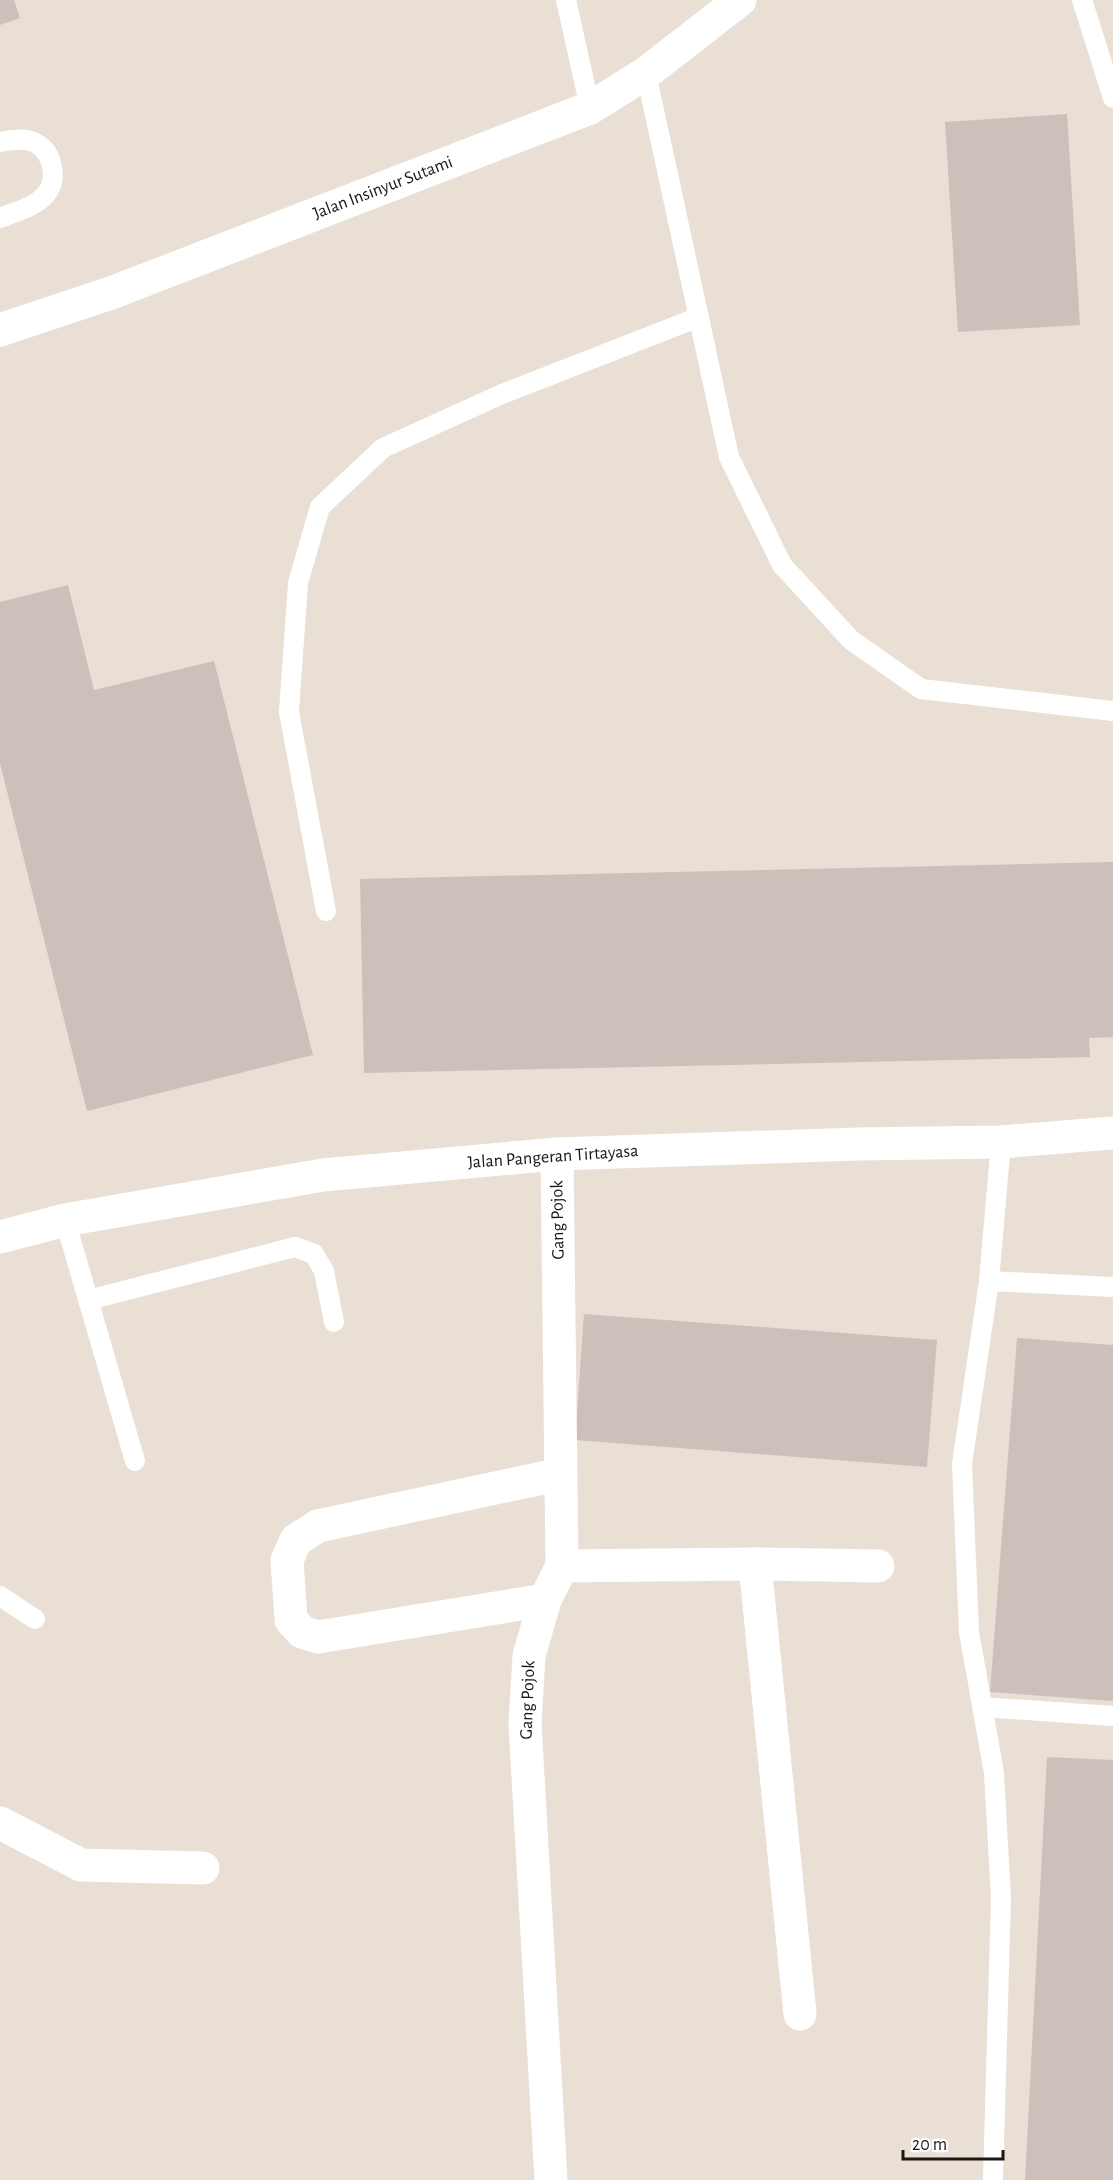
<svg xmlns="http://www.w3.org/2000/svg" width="1113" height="2180" viewBox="0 0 1113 2180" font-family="'Alegreya Sans',sans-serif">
<rect width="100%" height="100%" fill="#e9dfd5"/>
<g fill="#cdbfba">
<path d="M0,0H14L20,18L0,25Z"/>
<path d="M1067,114L1080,325L958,332L945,122Z"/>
<path d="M68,585L94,690L214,661L313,1055L87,1111L0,763V602Z"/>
<path d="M1113,862V1037L1089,1038L1090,1057L364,1073L360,879Z"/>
<path d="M584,1314L937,1340L927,1467L575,1440Z"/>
<path d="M1017,1338L1113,1345V1701L990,1692Z"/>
<path d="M1047,1757L1113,1760V2180H1025Z"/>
</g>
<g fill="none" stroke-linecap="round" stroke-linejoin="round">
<g stroke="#fff" stroke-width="20">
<path d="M566,0L590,108"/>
<path d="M1082,0L1113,98"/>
<path d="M646,73L729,457L782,565L851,640L921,689L1113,711"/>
<path d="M0,142C11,140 27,137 37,144C53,153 58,180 46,194C36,207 14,212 0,218"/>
<path d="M326,911L289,712L298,583L320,507L383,448L502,394L699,317"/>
<path d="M65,1220L135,1461"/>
<path d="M989,1281L1113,1287"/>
<path d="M88,1300L295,1247L314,1254L324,1271L334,1322"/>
<path d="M0,1596L35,1619"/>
<path d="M982,1707L1113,1716"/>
<path d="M993,2180L1001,1898L994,1773L969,1632L962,1464L989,1281L1001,1142"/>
</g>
<g stroke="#fff" stroke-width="33">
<path d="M755,1564L800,2014"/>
<path d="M562,1566L755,1564L878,1566"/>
<path d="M545,1600L318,1637L302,1632L291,1620L287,1560L296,1540L318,1526L561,1474"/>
<path d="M0,1823L81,1865L203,1868"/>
<path d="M551,2180L525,1724L529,1656L545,1600L562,1566L557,1154"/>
</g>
<path stroke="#fff" stroke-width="33" d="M0,1237L65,1220L323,1175L557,1154L858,1144L1001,1142L1113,1133"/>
<path stroke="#fff" stroke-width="33" d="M0,330L111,293L590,108L646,73L740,0"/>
</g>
<g text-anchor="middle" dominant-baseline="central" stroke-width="5" stroke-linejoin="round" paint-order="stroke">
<g font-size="18" fill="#1b1714" stroke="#fff">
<text transform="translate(383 188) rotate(-21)">Jalan Insinyur Sutami</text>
<text transform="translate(553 1157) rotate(-4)">Jalan Pangeran Tirtayasa</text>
<text transform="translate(558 1220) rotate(-91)">Gang Pojok</text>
<text transform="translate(528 1700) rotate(-88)">Gang Pojok</text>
</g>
</g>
<path d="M903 2150v9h100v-9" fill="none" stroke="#1b1714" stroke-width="3"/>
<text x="912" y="2150" font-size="18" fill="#1b1714" stroke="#ffffff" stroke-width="4.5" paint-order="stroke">20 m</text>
</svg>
